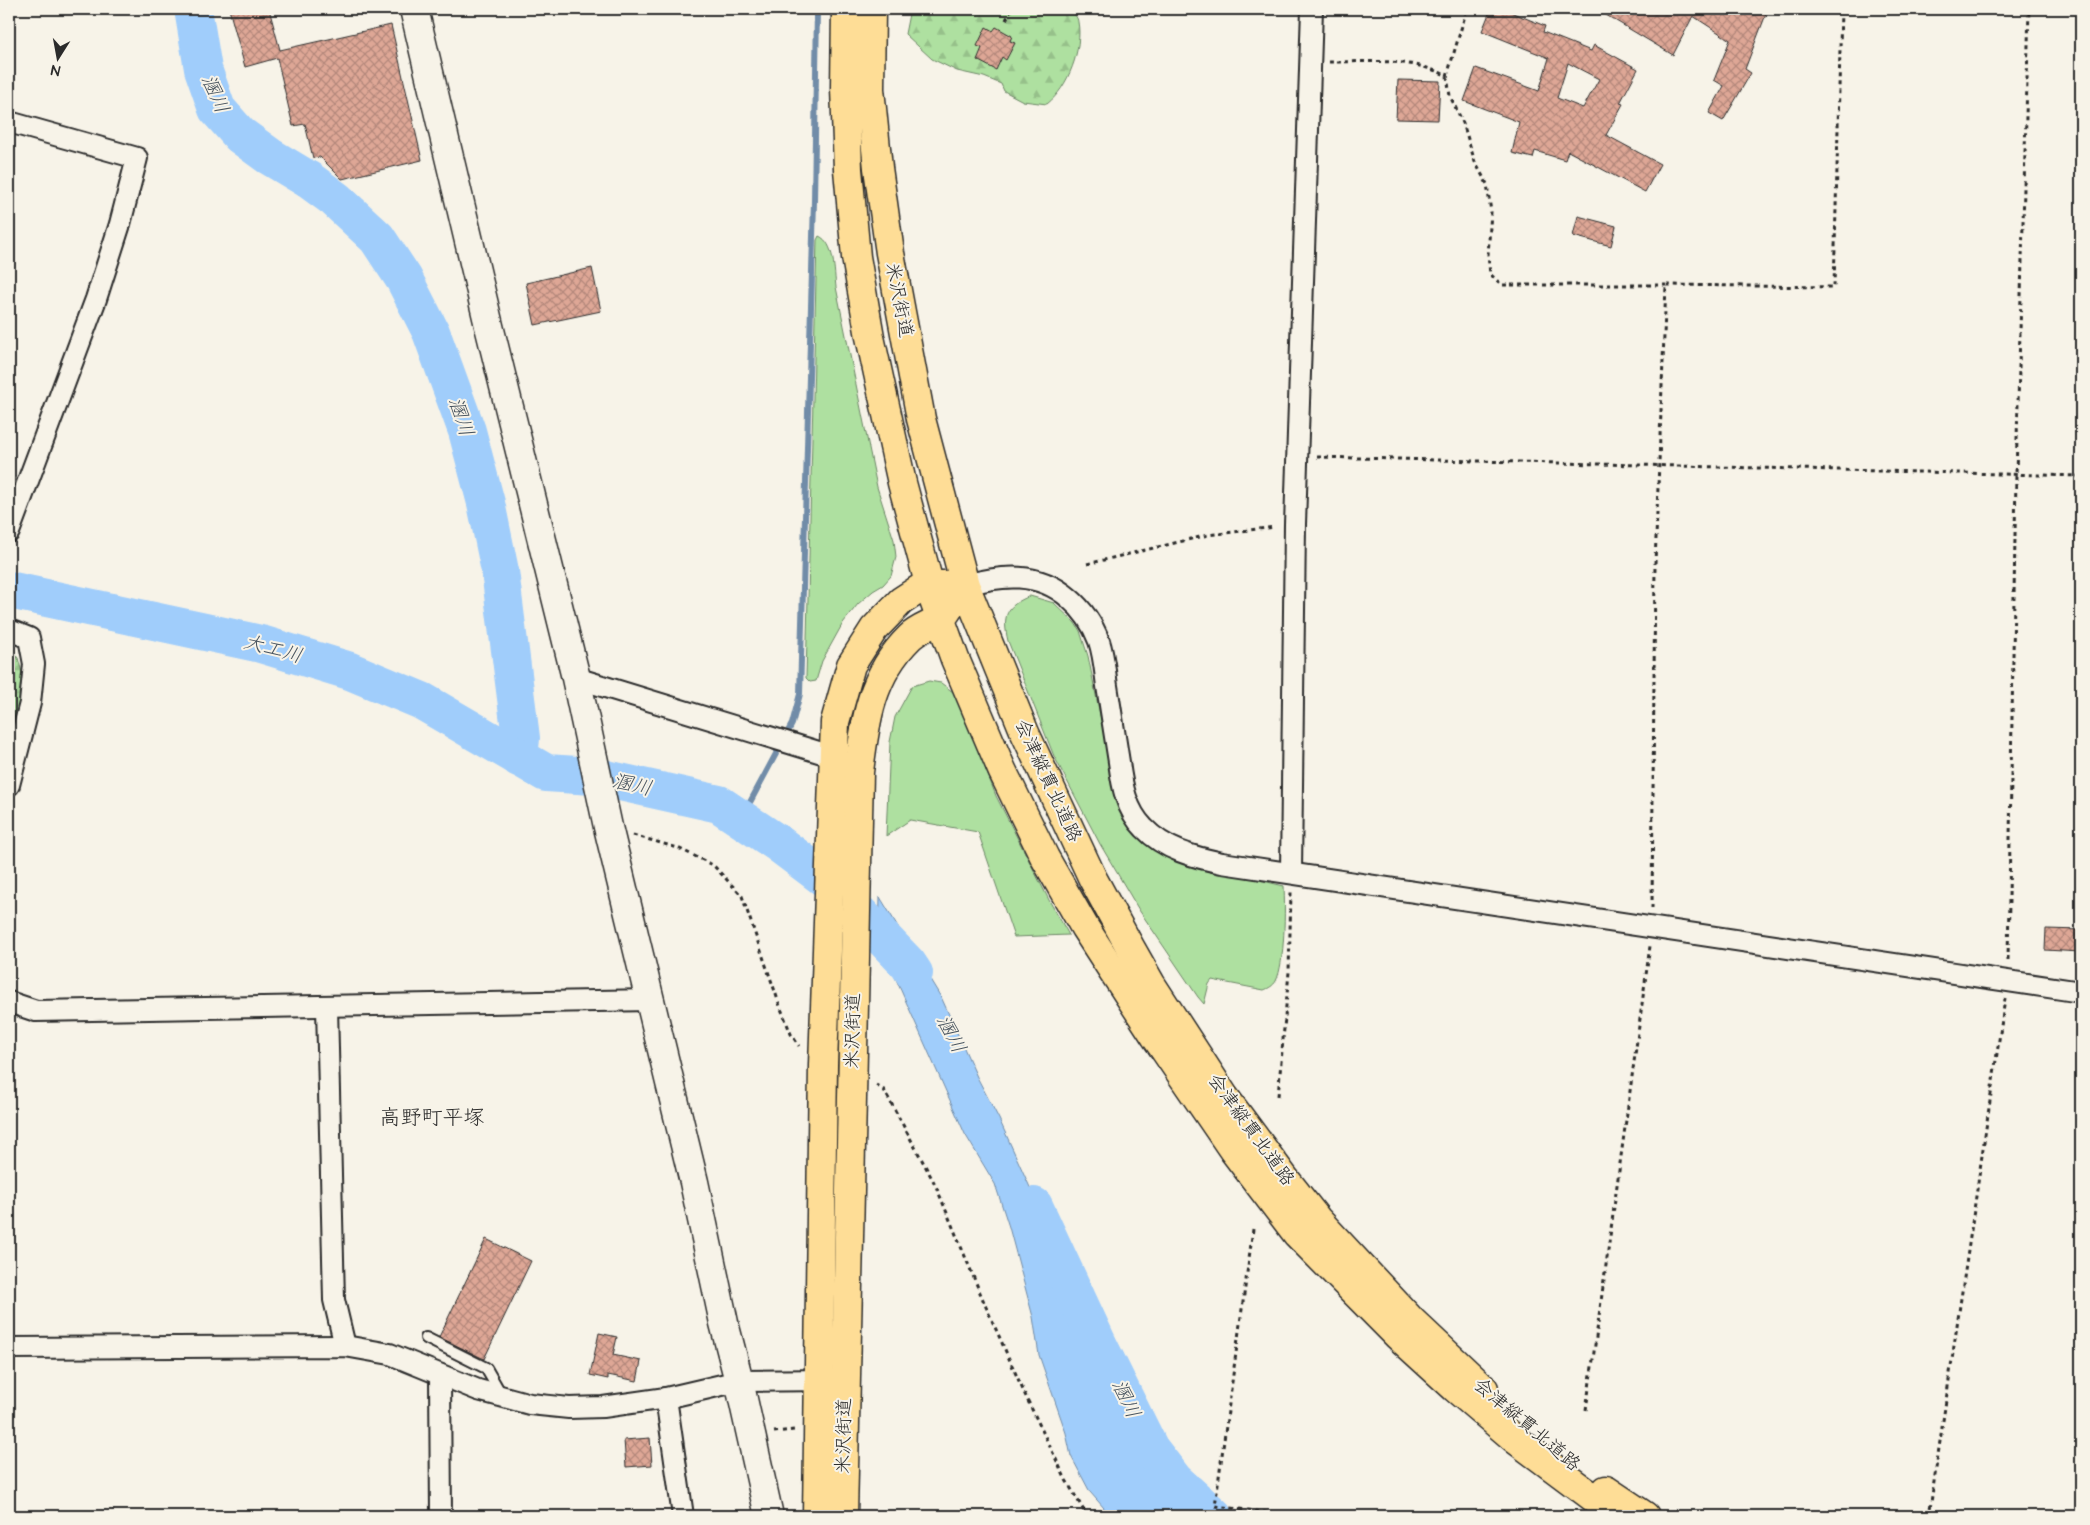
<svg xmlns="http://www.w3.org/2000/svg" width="2090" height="1525" viewBox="0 0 2090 1525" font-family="'Architects Daughter','Klee One',sans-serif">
<defs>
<pattern id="forest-firs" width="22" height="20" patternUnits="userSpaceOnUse" patternTransform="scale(1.25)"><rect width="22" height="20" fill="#aee0a0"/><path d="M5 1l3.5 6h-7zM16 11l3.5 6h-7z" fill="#96c08a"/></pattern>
<pattern id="building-cross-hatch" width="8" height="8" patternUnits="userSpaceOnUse" patternTransform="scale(1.25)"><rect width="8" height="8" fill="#dea796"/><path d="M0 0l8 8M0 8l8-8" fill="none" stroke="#b4887b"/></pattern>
</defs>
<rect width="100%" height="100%" fill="#f7f3e8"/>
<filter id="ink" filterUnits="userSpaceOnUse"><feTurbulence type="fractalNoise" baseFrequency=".02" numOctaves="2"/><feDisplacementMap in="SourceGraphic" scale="10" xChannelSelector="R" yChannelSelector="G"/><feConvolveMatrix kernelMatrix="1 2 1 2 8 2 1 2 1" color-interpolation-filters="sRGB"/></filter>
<g filter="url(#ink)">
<g fill="#aee0a0" stroke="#6c8666">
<path d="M819,236C835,243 834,272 836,287L877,487L894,540L896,557L891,576L883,585L873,591L858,604L843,623L822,661L816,681L810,682L806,678L817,240Z"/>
<path d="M1030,596L1054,603L1075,623L1080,631L1088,656L1114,784L1163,854L1171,859L1284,886C1285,907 1285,963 1276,981C1273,986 1269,988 1264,990L1212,980L1209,984L1204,1004L1198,997L1139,910L1100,844L1054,756L1008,641C1002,615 1006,606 1030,596Z"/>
<path d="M929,681L941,683L957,695L996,796L1050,902L1069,935L1014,937L978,832L910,820L886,836L890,742L895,717L912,686Z"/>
</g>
<g fill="url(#forest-firs)" stroke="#6c8666">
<path d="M910,9H1070C1072,12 1078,17 1078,22C1083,48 1068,88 1047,104L1023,101L1004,91L1001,84L984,77L957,71L932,59L905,34Z"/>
<path d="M9,647L18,658L34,717L26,762L9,790Z"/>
</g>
<path fill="#a0cdfb" stroke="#718ca8" d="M880,897L942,999L977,1077L999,1119L1048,1227L1075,1320L1135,1448L1164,1494L1187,1516H1111L1090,1492L1071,1456L1066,1433L1039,1355L1033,1317L1009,1227L995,1184L965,1134L895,977L879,950Z"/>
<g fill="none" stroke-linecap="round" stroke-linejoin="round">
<path stroke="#718ca8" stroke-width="6" d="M741,819L792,724L800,694L814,201L817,9"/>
<g stroke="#a0cdfb" stroke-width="38">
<path d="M193,9L203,69L217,109L240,135L269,156L309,180L335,199L377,238L404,279L431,332L467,431L486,503L500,571L521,738L519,758"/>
<path d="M9,590L261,644L350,671L422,701L546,773L593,776L719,804L779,844L827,880L908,964L914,973"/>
<path d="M1034,1206L1099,1346L1150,1449L1174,1480L1214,1516"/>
</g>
</g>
<g fill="url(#building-cross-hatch)" stroke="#2b2b2b" fill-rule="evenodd">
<path d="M229,9H269L280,50L391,25L422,160L342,179L320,157L313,158L305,124L293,126L277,58L245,67Z"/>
<path d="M1491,9H1503L1545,26L1543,32L1591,51L1594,45L1638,69L1620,103L1623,104L1606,135L1660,164L1645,192L1568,151L1565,160L1535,151L1533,158L1512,153L1519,122L1464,101L1476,68L1539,91L1549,58L1482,31ZM1568,63L1599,79L1583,108L1557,98Z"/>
<path d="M1596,9H1768L1745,69L1751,73L1723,121L1709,113L1724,86L1714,80L1730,40L1693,16L1673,55Z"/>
<path d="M986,27L993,31L996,27L1012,36L1010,41L1015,43L1006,60L1002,57L996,70L977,60L982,48L977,46Z"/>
<path d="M1398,80L1440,81L1438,120L1396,119Z"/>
<path d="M1578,216L1616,226L1611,246L1573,236Z"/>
<path d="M592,268L601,311L535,325L526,283Z"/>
<path d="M2046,929L2081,930V952L2045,950Z"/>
<path d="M486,1239L531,1261L484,1359L439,1337Z"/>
<path d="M599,1333L617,1337L613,1355L641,1361L637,1381L608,1375V1379L590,1375Z"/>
<path d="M650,1438L652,1465L626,1467L624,1440Z"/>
</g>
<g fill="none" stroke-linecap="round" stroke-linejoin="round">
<defs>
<path id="lane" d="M426,1338L486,1368L502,1396"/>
<g id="street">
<path d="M9,122L137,158L120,224L96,299L9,532"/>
<path d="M965,585C1002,575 1038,571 1069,598C1082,609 1093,625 1099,641C1104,656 1105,672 1107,686C1111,711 1115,737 1119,762C1122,785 1126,810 1144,828C1165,850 1194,857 1222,863L2081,992"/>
<path d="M9,630L29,638L34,664L30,703L9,785"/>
<path d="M576,678L835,757"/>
<path d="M1291,873L1295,524L1312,9"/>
<path d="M9,1002L36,1011L651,1000"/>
<path d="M327,1007L334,1300L345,1346"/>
<path d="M9,1348L345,1346L390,1354L478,1390L530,1404L569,1408L603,1407L666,1398L739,1381L832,1380"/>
<path d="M440,1375L441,1516"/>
<path d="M666,1398L683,1516"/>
</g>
<path id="secondary" d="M414,9L490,330L576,678L608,827L694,1182L724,1323L739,1381L769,1516"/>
<g id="highway">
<path d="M846,9L845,88L848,169L856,257L870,337L902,483L933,598L955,659L1002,770L1045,858L1085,928L1155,1036L1233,1150L1297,1234L1398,1336L1455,1388L1516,1440L1618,1516"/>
<path d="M871,9L870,89L878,168L890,253L921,419L965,585L1025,733L1093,879L1130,947L1151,984L1224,1096L1286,1180L1317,1219L1412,1321L1484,1389"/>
<path d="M1606,1490L1645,1516"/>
<path d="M817,1516L823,1065L835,722L851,665L874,629L901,601L921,588L930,585H949"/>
<path d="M843,1516L859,772C865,721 871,675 910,637C918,629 929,626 939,620C944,617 948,610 951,605"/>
</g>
</defs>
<use href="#lane" stroke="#2b2b2b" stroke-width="14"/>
<use href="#street" stroke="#2b2b2b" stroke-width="24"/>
<use href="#secondary" stroke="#2b2b2b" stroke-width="31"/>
<use href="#highway" stroke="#2b2b2b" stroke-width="31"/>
<g stroke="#2b2b2b" stroke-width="3" stroke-dasharray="4 4" stroke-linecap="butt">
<path d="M1006,20L1011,9"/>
<path d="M1329,62C1368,62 1411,57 1447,76L1450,96L1463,123L1475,162L1487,184L1491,212L1488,255L1490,274L1502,285H1666"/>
<path d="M1447,76L1467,9"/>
<path d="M1317,457L2081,476"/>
<path d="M1087,564L1208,535L1275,527"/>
<path d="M633,835L678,848L713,865L742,896L780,1006L791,1034L799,1046"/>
<path d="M1652,908L1655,563L1666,285L1834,287L1841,9"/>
<path d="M2008,960L2016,475L2029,9"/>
<path d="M876,1085L884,1090L935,1184L986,1307L1027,1399L1066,1480L1087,1516"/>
<path d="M1278,1096L1289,972L1291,892"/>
<path d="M1253,1229L1215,1506L1294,1516"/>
<path d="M1586,1410L1650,946"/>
<path d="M774,1432L795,1430"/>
<path d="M1929,1516L2005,999"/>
</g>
<use href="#lane" stroke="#f7f3e8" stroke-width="10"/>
<use href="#street" stroke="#f7f3e8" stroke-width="20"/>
<use href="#secondary" stroke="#f7f3e8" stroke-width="28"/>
<use href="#highway" stroke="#fedd96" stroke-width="28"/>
</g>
</g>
<g text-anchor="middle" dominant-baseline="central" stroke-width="4" stroke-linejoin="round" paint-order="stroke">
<g font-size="19" fill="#2b2b2b" stroke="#f7f3e8">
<text transform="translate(899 300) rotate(79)">米沢街道</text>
<text transform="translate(1048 781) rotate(65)">会津縦貫北道路</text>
<text transform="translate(853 1031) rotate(-89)">米沢街道</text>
<text transform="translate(1251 1130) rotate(54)">会津縦貫北道路</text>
<text transform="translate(1527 1425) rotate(40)">会津縦貫北道路</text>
<text transform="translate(844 1436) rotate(-89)">米沢街道</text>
</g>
<g font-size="20" font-style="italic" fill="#48545f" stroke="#f7f3e8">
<text transform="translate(215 94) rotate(66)">溷川</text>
<text transform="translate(461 417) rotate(72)">溷川</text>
<text transform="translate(273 649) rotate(15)">大工川</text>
<text transform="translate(632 785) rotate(13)">溷川</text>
<text transform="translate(951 1034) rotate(63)">溷川</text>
<text transform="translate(1126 1399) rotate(65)">溷川</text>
</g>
<g font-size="21" fill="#2b2b2b" stroke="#f7f3e8">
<text x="432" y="1117">高野町平塚</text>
</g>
</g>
<rect width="2090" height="1525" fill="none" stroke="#f7f3e8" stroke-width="30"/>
<rect x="15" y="15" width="2060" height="1495" fill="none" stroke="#2b2b2b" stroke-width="2" filter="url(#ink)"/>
<g transform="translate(58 58) rotate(191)" stroke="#f7f3e8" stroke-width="4" paint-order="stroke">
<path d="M0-4L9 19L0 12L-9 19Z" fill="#2b2b2b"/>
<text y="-8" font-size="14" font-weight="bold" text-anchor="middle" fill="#2b2b2b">N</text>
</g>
</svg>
